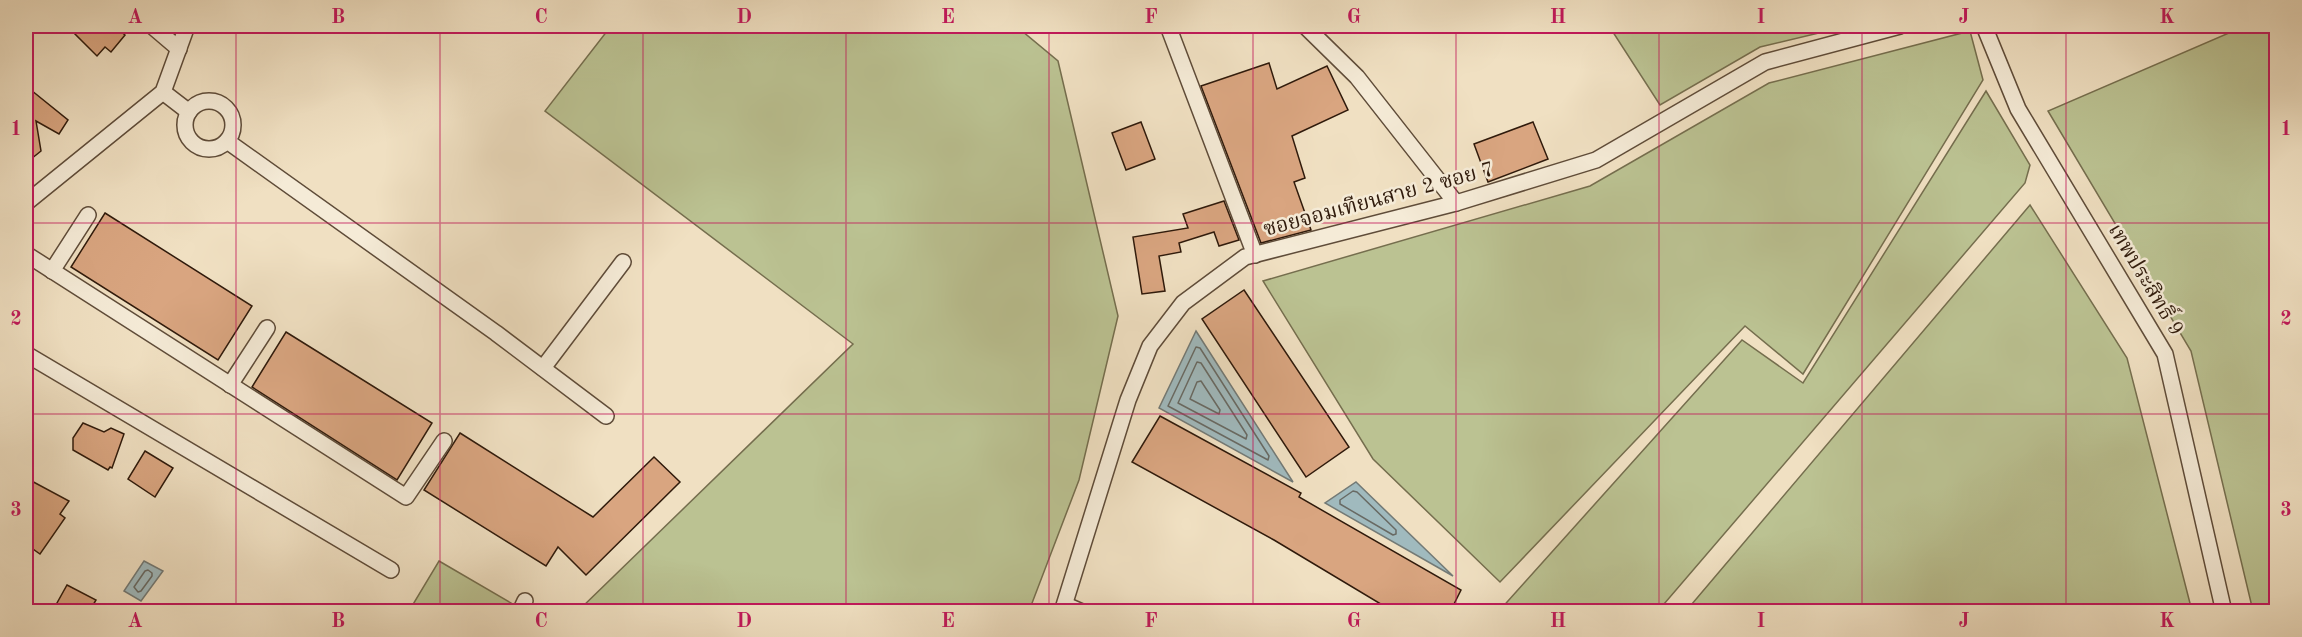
<svg xmlns="http://www.w3.org/2000/svg" width="2302" height="637" viewBox="0 0 2302 637" font-family="'Old Standard TT','Noto Serif Thai',serif">
<rect width="100%" height="100%" fill="#f0e0c2"/>
<filter id="stains"><feTurbulence type="fractalNoise" baseFrequency=".00333" numOctaves="4"/><feColorMatrix values="0 0 0 0 .2 0 0 0 0 .09 0 0 0 0 .02 0 0 0 .5 -.17"/></filter>
<radialGradient id="worn" r=".72"><stop offset=".6" stop-color="#630" stop-opacity="0"/><stop offset="1" stop-color="#630" stop-opacity=".3"/></radialGradient>
<g fill="#bbc292" stroke="#756e4e" stroke-width="1.5">
<path d="M611,26H1016L1058,61L1118,316L1079,480L1029,611H578L853,344L545,111Z"/>
<path d="M1609,26H1848L1760,47L1660,105Z"/>
<path d="M2245,26H2276V611H2253L2191,351L2048,111Z"/>
<path d="M1970,31L1983,80L1803,374L1745,326L1500,582L1373,459L1263,281L1590,186L1769,83Z"/>
<path d="M1986,91L2030,165L2025,183L1658,611H1499L1742,340L1803,383Z"/>
<path d="M2030,205L2127,358L2192,611H1686Z"/>
<path d="M439,561L511,603L506,611H409Z"/>
</g>
<g fill="#a0babe" stroke="#737a76" stroke-width="1.5">
<path d="M1196,331L1293,482L1159,408Z"/>
<path d="M1356,482L1453,576L1325,503Z"/>
<path d="M144,561L163,571L141,601L124,591Z"/>
</g>
<g fill="none" stroke-linecap="round" stroke-linejoin="round">
<g stroke="#686a64" stroke-width="1.5">
<path d="M1196,347L1200,348L1269,456L1268,460L1168,406Z"/>
<path d="M1197,362L1201,363L1247,435L1246,439L1178,403Z"/>
<path d="M1201,381L1220,410L1219,414L1190,399L1197,382Z"/>
<path d="M1353,491L1357,492L1396,530V534L1393,535L1340,504V500Z"/>
<path d="M148,570L152,573V576L141,591L138,592L134,587L145,571Z"/>
</g>
</g>
<g fill="#d9a580" stroke="#2f1a0b" stroke-width="1.5">
<path d="M83,26H114L125,35L111,52L105,47L97,56L74,33Z"/>
<path d="M1269,63L1277,89L1327,66L1348,110L1292,136L1305,178L1294,182L1311,230L1261,243L1201,86Z"/>
<path d="M26,86L68,120L59,134L36,121L41,151L26,163Z"/>
<path d="M1141,122L1155,159L1126,170L1112,133Z"/>
<path d="M1533,122L1548,159L1488,182L1474,144Z"/>
<path d="M1224,201L1239,240L1219,246L1214,232L1179,243L1181,252L1159,256L1165,291L1142,294L1133,237L1188,228L1183,214Z"/>
<path d="M105,213L252,306L218,360L71,267Z"/>
<path d="M1244,290L1349,447L1306,477L1202,319Z"/>
<path d="M286,332L432,423L397,480L252,387Z"/>
<path d="M1160,416L1301,493L1299,497L1461,590L1450,612H1394L1274,540L1132,462Z"/>
<path d="M83,423L104,432L111,428L124,434L112,468L110,467L108,470L73,450V438Z"/>
<path d="M460,433L593,517L654,457L680,482L586,575L558,547L546,566L424,490Z"/>
<path d="M145,451L173,468L155,497L128,479Z"/>
<path d="M26,478L69,501L60,514L65,518L40,554L26,544Z"/>
<path d="M67,585L96,600L89,612H52Z"/>
</g>
<g fill="none" stroke-linecap="round" stroke-linejoin="round">
<defs>
<g id="minor">
<path d="M152,26L179,49"/>
<path d="M1168,26L1255,255"/>
<path d="M1305,26L1357,77L1456,203"/>
<path d="M1984,26L2018,109L2165,354L2224,612"/>
<path d="M163,92L189,112"/>
<circle cx="209" cy="125" r="24"/>
<path d="M227,141L496,333L606,416"/>
<path d="M26,203L163,92L187,26"/>
<path d="M26,254L406,497L444,441"/>
<path d="M52,271L88,215"/>
<path d="M26,354L391,570"/>
<path d="M543,368L623,262"/>
<path d="M230,385L267,328"/>
<path d="M1066,605L1082,612"/>
<path d="M520,612L525,601"/>
<path d="M1062,612L1128,400L1150,346L1183,303L1245,257L1456,203L1596,160L1765,62L1900,26"/>
</g>
</defs>
<use href="#minor" stroke="#5f4c39" stroke-width="18"/>
<use href="#minor" stroke="#f5ebd7" stroke-width="15"/>
</g>
<path fill="none" stroke="#c2185b" stroke-width="1.5" stroke-opacity="0.55" d="M236,26V612M440,26V612M643,26V612M846,26V612M1049,26V612M1253,26V612M1456,26V612M1659,26V612M1862,26V612M2066,26V612M26,223H2276M26,414H2276"/>
<g text-anchor="middle" dominant-baseline="central" stroke-width="5" stroke-linejoin="round" paint-order="stroke">
<g font-size="21" fill="#2f1a0b" stroke="#f5ebd7">
<text transform="translate(1379 200) rotate(-15)">ซอยจอมเทียนสาย 2 ซอย 7</text>
<text transform="translate(2145 280) rotate(59)">เทพประสิทธิ์ 9</text>
</g>
</g>
<rect width="2302" height="637" fill="none" stroke="#f0e0c2" stroke-width="66"/>
<rect x="33" y="33" width="2236" height="571" fill="none" stroke="#c2185b" stroke-width="2"/>
<g font-size="20" text-anchor="middle" font-weight="bold" fill="#c2185b">
<text x="135" y="23">A</text>
<text x="338" y="23">B</text>
<text x="541" y="23">C</text>
<text x="744" y="23">D</text>
<text x="948" y="23">E</text>
<text x="1151" y="23">F</text>
<text x="1354" y="23">G</text>
<text x="1558" y="23">H</text>
<text x="1761" y="23">I</text>
<text x="1964" y="23">J</text>
<text x="2167" y="23">K</text>
<text x="16" y="135">1</text>
<text x="2286" y="135">1</text>
<text x="16" y="325">2</text>
<text x="2286" y="325">2</text>
<text x="16" y="516">3</text>
<text x="2286" y="516">3</text>
<text x="135" y="627">A</text>
<text x="338" y="627">B</text>
<text x="541" y="627">C</text>
<text x="744" y="627">D</text>
<text x="948" y="627">E</text>
<text x="1151" y="627">F</text>
<text x="1354" y="627">G</text>
<text x="1558" y="627">H</text>
<text x="1761" y="627">I</text>
<text x="1964" y="627">J</text>
<text x="2167" y="627">K</text>
</g>
<rect width="100%" height="100%" filter="url(#stains)"/>
<rect width="100%" height="100%" fill="url(#worn)"/>
</svg>
